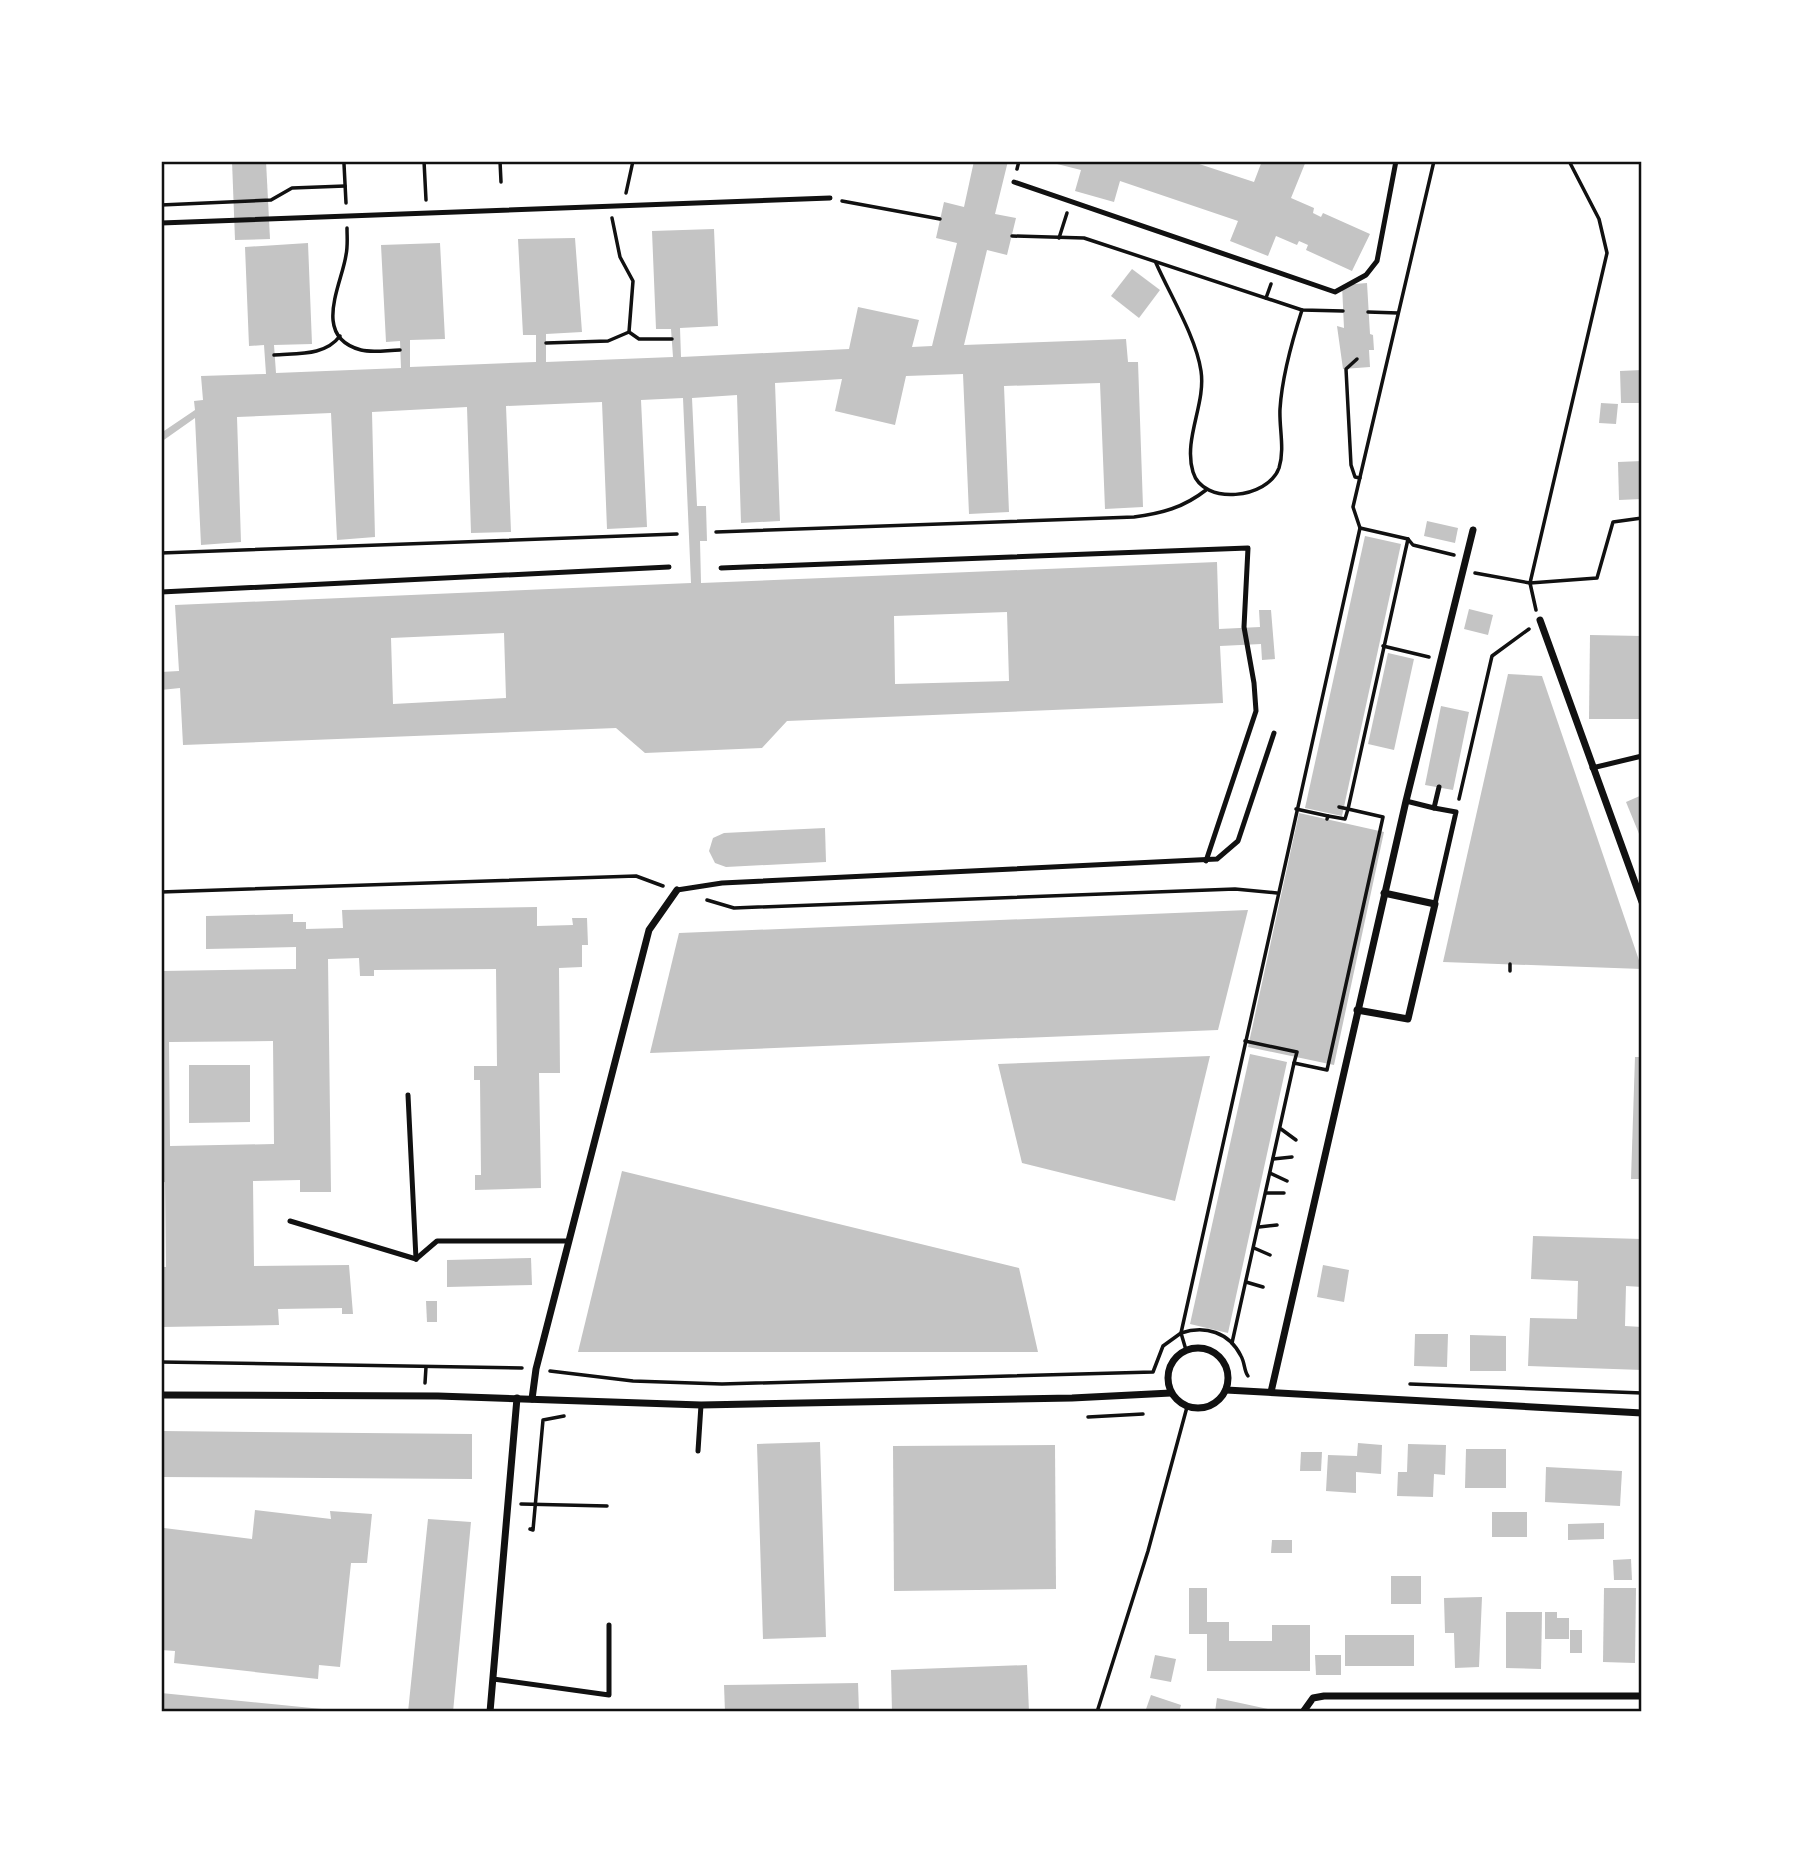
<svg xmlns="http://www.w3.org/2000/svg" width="1803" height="1873" viewBox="0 0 1803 1873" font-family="'Open Sans',sans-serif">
<rect width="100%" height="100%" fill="#fff"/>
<g fill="#c4c4c4" fill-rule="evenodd">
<path d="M232,161H266L270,239L235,240Z"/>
<path d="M974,161H1008L995,214L1016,218L1007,255L987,250L964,345L1126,339L1128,362H1138L1143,507L1105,509L1100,383L1004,386L1009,512L969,514L963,374L906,376L895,425L835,411L842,379L775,383L780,521L741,523L737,395L692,398L697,506H706L707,541H700L701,583L1217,562L1219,629L1260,627L1259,610H1271L1275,659L1262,660L1261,644L1220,646L1223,703L787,721L762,748L645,753L616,728L183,745L180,688L161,690V672L179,671L175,605L691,583L683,398L641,400L647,527L607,529L602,402L506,406L511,532L471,533L467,407L372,412L375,537L337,540L331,413L237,417L241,542L201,545L195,418L161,442V433L195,410L194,401L203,400L201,376L266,374L264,345L249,346L245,247L308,243L312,344L274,345L276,373L401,368L400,341L386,342L381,245L440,243L445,339L410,340V367L536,362V335H523L518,239L575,238L582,332L546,334V362L673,357L671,329H656L652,231L714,229L718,326L680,328L681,357L849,349L858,307L919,320L912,347L932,346L957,243L936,238L944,202L964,207ZM1007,612L1009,681L895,684L894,616ZM504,633L506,698L393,704L391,638Z"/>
<path d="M1045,161H1190L1254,182L1262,161H1306L1291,198L1314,208L1313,213L1321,217L1323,213L1370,234L1352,271L1306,250L1308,245L1299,241L1297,245L1276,236L1268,256L1230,241L1238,221L1120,181L1114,202L1075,191L1081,170Z"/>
<path d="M1132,269L1160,290L1139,318L1111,296Z"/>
<path d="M1367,283L1370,334L1373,335L1374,350H1369L1370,367L1343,369L1337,326L1344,328L1342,285Z"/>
<path d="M1642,370V403H1621L1620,371Z"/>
<path d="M1601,403L1618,404L1616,424L1599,423Z"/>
<path d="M1642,461V499L1619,500L1618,462Z"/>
<path d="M1427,521L1458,528L1455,543L1424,536Z"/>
<path d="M1365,536L1401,544L1342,816L1305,808Z"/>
<path d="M1469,609L1493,615L1488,635L1464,629Z"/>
<path d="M1590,635L1642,636V719H1589Z"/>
<path d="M1388,653L1414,659L1394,750L1368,744Z"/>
<path d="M1508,674L1542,676L1642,969L1443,962Z"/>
<path d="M1441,706L1469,712L1453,790L1425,785Z"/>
<path d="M1642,795V841L1626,802Z"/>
<path d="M1299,813L1384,832L1334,1065L1248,1047Z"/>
<path d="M825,828L826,862L726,867L715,863L709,851L713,838L724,833Z"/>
<path d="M537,907V926L573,925L572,918H587L588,945H582V967L559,968L560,1073H539L541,1188L475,1190V1175H481L480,1080H474V1066H497L496,969L374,970V976H360L359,958L328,959L331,1192H300V1180L253,1181L254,1266L349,1265L353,1314H342V1308L278,1309L279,1325L161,1327V1267H166L165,1182L161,1183V971L296,969V947L206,949V916L293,914V922H306V929L343,928L342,910ZM273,1041L274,1144L170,1146L169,1042Z"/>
<path d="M1248,910L1218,1030L650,1053L679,933Z"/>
<path d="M1250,1054L1287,1062L1228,1333L1190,1324Z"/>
<path d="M1210,1056L1175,1201L1022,1163L998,1064Z"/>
<path d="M1635,1057H1642V1179H1631Z"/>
<path d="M189,1065H250V1122L189,1123Z"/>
<path d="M622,1171L1019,1268L1038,1352H578Z"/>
<path d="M1533,1236L1642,1239V1287L1626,1286L1625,1326L1642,1327V1370L1528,1366L1530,1318L1577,1319L1578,1281L1531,1279Z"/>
<path d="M531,1258L532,1285L447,1287V1260Z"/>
<path d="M1323,1265L1349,1270L1344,1302L1317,1297Z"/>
<path d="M426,1301H437V1322H427Z"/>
<path d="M1415,1334H1448L1447,1367L1414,1366Z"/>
<path d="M1470,1335L1506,1336V1371H1470Z"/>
<path d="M161,1431L472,1434V1479L161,1477Z"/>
<path d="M820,1442L826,1637L763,1639L757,1444Z"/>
<path d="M1358,1443L1382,1445L1381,1474L1356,1472V1493L1326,1491L1328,1455L1357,1456Z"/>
<path d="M1408,1444L1446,1445L1445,1475L1434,1474L1433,1497L1397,1496L1398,1472H1407Z"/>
<path d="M1055,1445L1056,1589L894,1591L893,1446Z"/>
<path d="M1466,1449H1506V1488H1465Z"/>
<path d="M1301,1452H1322L1321,1471H1300Z"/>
<path d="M1546,1467L1622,1471L1620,1506L1545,1502Z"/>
<path d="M255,1510L331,1519L330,1511L372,1514L367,1563H351L340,1667L319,1665L318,1679L174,1663L175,1651L161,1650L164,1528L252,1539Z"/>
<rect x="1492" y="1512" width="35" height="25"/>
<path d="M428,1519L471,1522L453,1712H408Z"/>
<path d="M1604,1523V1539L1568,1540V1524Z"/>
<path d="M1272,1540H1292V1553H1271Z"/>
<path d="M1631,1559L1632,1580H1614L1613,1560Z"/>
<rect x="1391" y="1576" width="30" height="28"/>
<path d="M1189,1588H1207V1622H1229V1641H1272V1625H1310V1671H1207V1634H1189Z"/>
<path d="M1604,1588H1636L1635,1663L1603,1662Z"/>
<path d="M1482,1597L1479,1667L1455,1668L1454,1633H1445L1444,1598Z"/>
<path d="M1506,1612H1542L1541,1669L1506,1668Z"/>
<path d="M1545,1612H1557V1618H1569V1639H1545Z"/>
<rect x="1570" y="1630" width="12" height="23"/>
<rect x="1345" y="1635" width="69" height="31"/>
<path d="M1155,1655L1176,1659L1171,1682L1150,1678Z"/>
<path d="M1315,1655H1341V1675H1316Z"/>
<path d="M1027,1665L1029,1712H892L891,1670Z"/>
<path d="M858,1683L859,1712H725L724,1685Z"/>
<path d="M161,1693L332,1710V1712H161Z"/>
<path d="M1151,1695L1181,1705L1179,1712H1145Z"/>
<path d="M1217,1698L1268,1709V1712H1215Z"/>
</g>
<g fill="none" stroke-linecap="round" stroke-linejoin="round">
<g stroke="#111" stroke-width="3.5">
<path d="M424,161L426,200"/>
<path d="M500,161L501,182"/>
<path d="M344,164L346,203"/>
<path d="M1017,169L1019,161"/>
<path d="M626,193L633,161"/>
<path d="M842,201L940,219"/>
<path d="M161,205L271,200L292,188L345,186"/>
<path d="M612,218L620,257L633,281L629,332L639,339H672"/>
<path d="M347,228C347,237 348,246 346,255C342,284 311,337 361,350C373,353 388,350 400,350"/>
<path d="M1012,236L1084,238L1302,310L1343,311"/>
<path d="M1059,238L1067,213"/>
<path d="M1156,263C1170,295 1196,337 1201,371C1206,404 1183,439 1193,472C1203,506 1268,499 1279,468C1285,449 1279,428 1280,409C1282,376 1292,341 1302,310"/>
<path d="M1266,298L1271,284"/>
<path d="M1368,312L1398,313"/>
<path d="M546,343L608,341L629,332"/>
<path d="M274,355C298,353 325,356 340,336"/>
<path d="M1357,359L1346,369L1351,465L1355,477L1360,478"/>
<path d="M1360,528L1408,539L1413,545L1454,555"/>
<path d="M716,532L1134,517C1162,513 1183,508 1206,490"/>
<path d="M161,553L677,534"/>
<path d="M1475,573L1530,583L1597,578L1613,522L1642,518"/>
<path d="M1536,610L1530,583L1607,253L1599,219L1569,161"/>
<path d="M1383,646L1429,657"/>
<path d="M1459,799L1492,656L1529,629"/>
<path d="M1296,809L1328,816"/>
<path d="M1327,819L1328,816L1345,819L1348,809L1339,807"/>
<path d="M161,892L636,876L663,886"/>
<path d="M707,900L734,908L1235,889L1277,893"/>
<path d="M1510,971V964"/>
<path d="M1245,1041L1297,1052L1294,1063"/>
<path d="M1281,1129L1296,1140"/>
<path d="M1273,1159L1292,1157"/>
<path d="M1270,1173L1287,1181"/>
<path d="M1266,1193H1284"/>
<path d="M1259,1227L1277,1225"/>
<path d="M1254,1248L1270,1255"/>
<path d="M1246,1282L1263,1287"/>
<path d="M1232,1343L1294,1063L1327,1070L1383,817L1348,809L1408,539"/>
<path d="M1186,1350L1181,1333C1205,1325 1229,1332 1241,1356C1245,1363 1244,1371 1248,1376"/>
<path d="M161,1362L522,1368"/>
<path d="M550,1371L633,1381L722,1384L1153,1372L1163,1346L1181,1333L1360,528L1353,507L1434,161"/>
<path d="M425,1383L426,1367"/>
<path d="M1410,1384L1642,1393"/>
<path d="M1088,1417L1143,1414"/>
<path d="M521,1504L607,1506"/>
<path d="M530,1529L533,1530L543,1420L564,1416"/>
<path d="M1097,1712L1148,1551L1187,1407"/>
</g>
<g stroke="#111" stroke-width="5">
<path d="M1014,182L1335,292L1366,275L1377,261L1396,161"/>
<path d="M161,223L830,198"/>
<path d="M721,568L1248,548L1244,627L1254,683L1256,711L1206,861"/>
<path d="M161,592L669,567"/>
<path d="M1592,768L1642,756"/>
<path d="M1406,801L1434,808L1439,787"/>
<path d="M1434,808L1456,812L1435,904"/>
<path d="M677,890L722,883L1217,859L1238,841L1274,733"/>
<path d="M408,1095L416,1259"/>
<path d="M290,1221L416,1259"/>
<path d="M416,1259L437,1241H569"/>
<path d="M698,1451L701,1405"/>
<path d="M493,1679L609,1695V1625"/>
</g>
<g stroke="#111" stroke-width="7">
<path d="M1540,620L1642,902"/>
<path d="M1357,1010L1408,1019L1435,904L1384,893"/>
<circle cx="1198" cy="1378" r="30"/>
<path d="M1226,1390L1642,1413"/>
<path d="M1271,1392L1406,801L1473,530"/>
<path d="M161,1395L438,1396L701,1405L1072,1398L1171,1393"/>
<path d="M532,1399L536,1369L649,930L677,890"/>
<path d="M490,1712L517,1398"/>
<path d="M1303,1712L1313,1698L1324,1696H1642"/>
</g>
</g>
<rect width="1803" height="1873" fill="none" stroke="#ffffff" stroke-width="326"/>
<rect x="163" y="163" width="1477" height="1547" fill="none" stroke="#111" stroke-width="2.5"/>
</svg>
